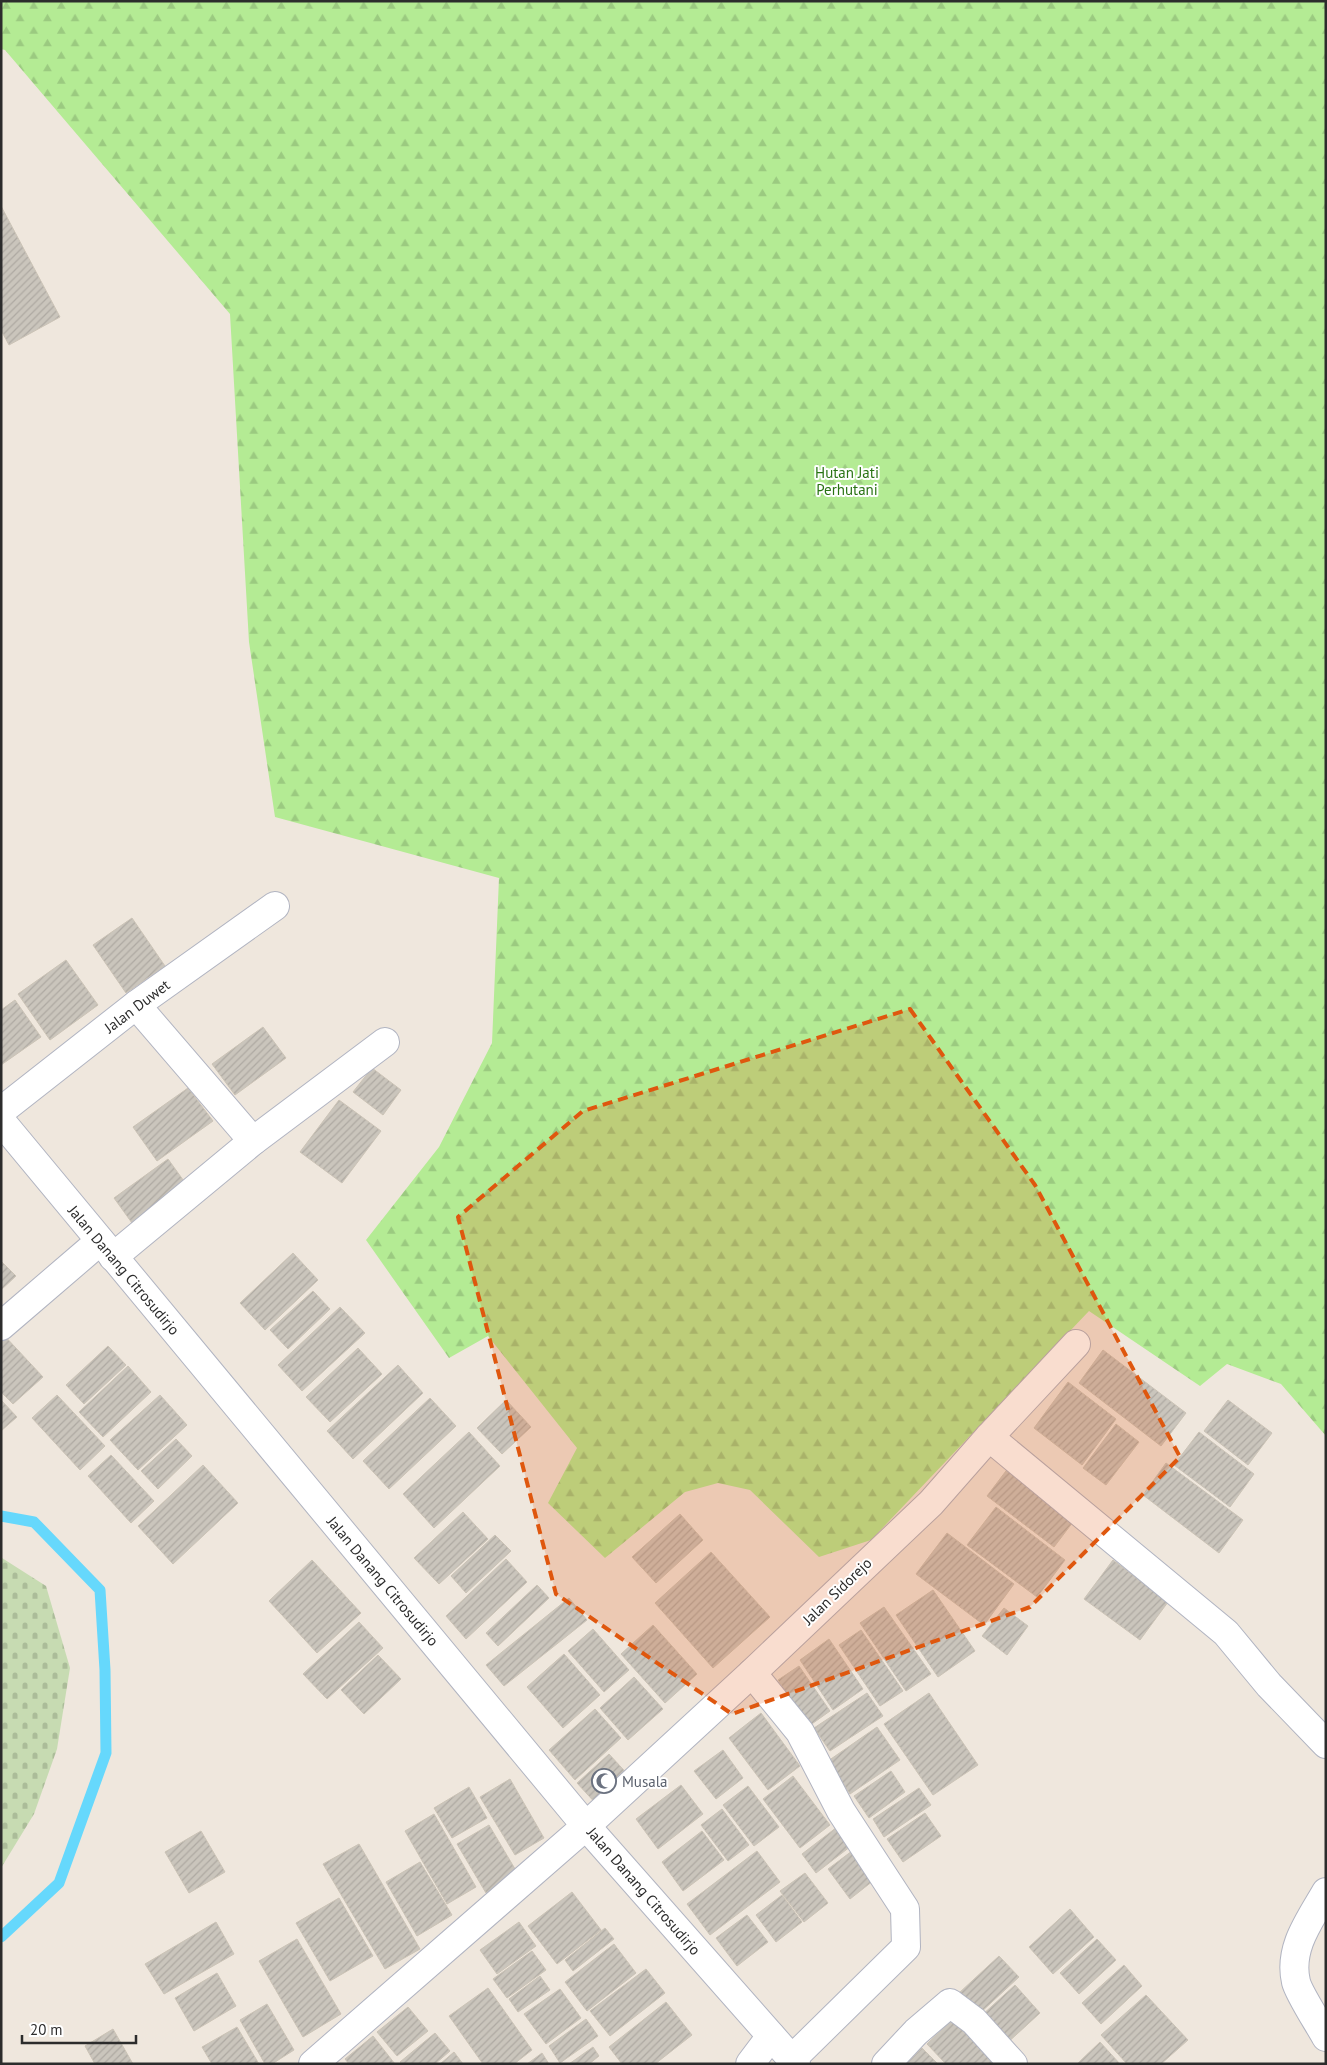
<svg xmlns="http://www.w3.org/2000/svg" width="1327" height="2065" viewBox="0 0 1327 2065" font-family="'PT Sans',sans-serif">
<defs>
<pattern id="forest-firs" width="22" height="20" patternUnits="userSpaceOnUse" patternTransform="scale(1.25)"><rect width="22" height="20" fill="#b4eb94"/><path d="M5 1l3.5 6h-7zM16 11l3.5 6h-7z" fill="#9bca80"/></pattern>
<pattern id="cemetery-stones" width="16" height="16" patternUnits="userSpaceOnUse" patternTransform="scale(1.25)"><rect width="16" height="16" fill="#c7dbb2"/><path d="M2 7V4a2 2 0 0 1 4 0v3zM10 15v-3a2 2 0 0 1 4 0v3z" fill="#abbc99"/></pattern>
<pattern id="building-hatch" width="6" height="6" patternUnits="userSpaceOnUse" patternTransform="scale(1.25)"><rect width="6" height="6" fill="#cac5bc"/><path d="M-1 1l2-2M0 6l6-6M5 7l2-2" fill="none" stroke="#aea9a2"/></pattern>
</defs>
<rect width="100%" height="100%" fill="#efe7dd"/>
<path fill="url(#forest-firs)" d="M1,1H1326V1436L1281,1384L1227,1364L1200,1386L1089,1311L871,1540L819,1557L750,1490L718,1483L685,1492L605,1558L548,1503L577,1448L488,1336L449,1358L366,1240L439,1147L492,1043L499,878L275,817L249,642L230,314L5,50L1,49Z"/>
<path fill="url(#cemetery-stones)" d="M2,1558L46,1586L70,1668L57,1749L34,1814L1,1868Z"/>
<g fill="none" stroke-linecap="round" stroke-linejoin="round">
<path stroke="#66d8fc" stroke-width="11" d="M1,1516L34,1522L100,1590L105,1670L106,1753L59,1883L1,1937"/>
</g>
<g fill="url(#building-hatch)" stroke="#cbc3b6">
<path d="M1,206L60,317L9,345L1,330Z"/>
<path d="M132,918L165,966L126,993L93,945Z"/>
<path d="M66,960L98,1005L50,1040L18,994Z"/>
<path d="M15,1000L41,1037L1,1065V1010Z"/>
<path d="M263,1027L286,1058L235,1095L212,1064Z"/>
<path d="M372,1068L401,1090L383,1115L353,1092Z"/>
<path d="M188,1088L213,1121L157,1161L133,1127Z"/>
<path d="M339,1100L381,1131L342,1183L300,1152Z"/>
<path d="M168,1159L186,1184L132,1223L114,1198Z"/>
<path d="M293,1253L318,1280L265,1330L240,1303Z"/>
<path d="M1,1261L16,1276L1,1290Z"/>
<path d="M313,1291L330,1309L288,1349L270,1330Z"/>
<path d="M340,1307L365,1333L302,1391L278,1365Z"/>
<path d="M1,1332L43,1377L13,1404L1,1392Z"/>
<path d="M108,1346L126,1365L84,1404L66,1385Z"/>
<path d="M358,1348L382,1374L330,1422L306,1397Z"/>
<path d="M1103,1350L1186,1413L1161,1446L1079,1383Z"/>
<path d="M398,1365L423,1393L353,1459L327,1431Z"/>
<path d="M128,1366L151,1392L103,1437L79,1412Z"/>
<path d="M1068,1382L1116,1419L1082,1465L1034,1428Z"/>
<path d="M57,1395L105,1446L80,1470L32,1418Z"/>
<path d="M160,1395L187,1425L138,1470L110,1440Z"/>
<path d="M430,1398L456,1426L389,1489L363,1461Z"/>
<path d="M1,1400L17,1417L1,1431Z"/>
<path d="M506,1400L531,1427L502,1454L477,1428Z"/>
<path d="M1228,1400L1272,1433L1248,1465L1204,1431Z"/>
<path d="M1116,1424L1139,1442L1106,1485L1083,1468Z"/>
<path d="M469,1432L500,1466L434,1528L403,1494Z"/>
<path d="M1199,1432L1254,1474L1230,1507L1174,1465Z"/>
<path d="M176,1439L192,1456L158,1489L141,1471Z"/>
<path d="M111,1455L154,1501L131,1523L88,1476Z"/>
<path d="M1166,1463L1243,1520L1219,1553L1143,1495Z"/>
<path d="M203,1465L238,1503L173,1564L138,1526Z"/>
<path d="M1009,1467L1076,1518L1054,1547L987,1496Z"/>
<path d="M996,1507L1065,1560L1037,1597L967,1545Z"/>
<path d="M463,1512L488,1539L439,1584L414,1558Z"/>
<path d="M680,1514L703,1540L656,1583L632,1557Z"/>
<path d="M947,1533L1014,1584L984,1625L916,1574Z"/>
<path d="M495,1535L511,1551L466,1593L451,1576Z"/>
<path d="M711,1552L770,1617L713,1668L655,1603Z"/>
<path d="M506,1559L527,1582L466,1639L446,1616Z"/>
<path d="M312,1560L361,1613L317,1653L269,1601Z"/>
<path d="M1113,1560L1168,1602L1140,1640L1084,1599Z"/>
<path d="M537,1585L549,1598L498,1646L486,1633Z"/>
<path d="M933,1590L975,1651L938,1677L896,1615Z"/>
<path d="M569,1598L587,1620L504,1686L486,1665Z"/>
<path d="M884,1607L931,1674L906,1691L860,1623Z"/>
<path d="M1004,1608L1028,1626L1007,1655L982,1636Z"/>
<path d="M359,1622L383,1648L327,1699L303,1674Z"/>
<path d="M653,1625L697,1674L665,1703L621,1654Z"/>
<path d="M593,1629L629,1670L604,1692L568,1651Z"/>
<path d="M861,1630L903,1691L880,1706L839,1645Z"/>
<path d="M829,1639L863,1689L833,1710L800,1660Z"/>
<path d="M564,1654L600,1695L563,1728L527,1687Z"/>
<path d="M378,1655L401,1679L364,1714L341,1690Z"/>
<path d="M799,1666L830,1711L809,1726L778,1680Z"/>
<path d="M634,1677L663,1709L628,1740L600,1708Z"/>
<path d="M867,1693L883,1716L830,1751L814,1728Z"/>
<path d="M929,1693L978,1765L933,1795L884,1724Z"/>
<path d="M595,1709L621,1738L575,1780L549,1750Z"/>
<path d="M761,1713L800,1766L768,1790L729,1738Z"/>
<path d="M877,1727L900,1760L850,1794L828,1761Z"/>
<path d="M723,1750L743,1778L716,1799L694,1771Z"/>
<path d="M609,1754L631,1778L599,1807L577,1783Z"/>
<path d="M891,1771L905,1792L869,1818L854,1796Z"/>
<path d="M793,1776L830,1825L800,1848L763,1799Z"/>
<path d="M510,1779L544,1838L515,1855L480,1797Z"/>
<path d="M681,1785L703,1814L658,1849L636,1819Z"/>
<path d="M748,1786L779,1827L754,1846L723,1805Z"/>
<path d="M469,1787L487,1818L452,1838L434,1808Z"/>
<path d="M919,1788L931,1805L884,1837L873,1819Z"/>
<path d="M722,1809L749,1845L728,1861L701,1825Z"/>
<path d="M925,1813L941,1836L903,1862L887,1839Z"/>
<path d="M434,1814L476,1887L447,1904L405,1831Z"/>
<path d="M841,1824L855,1843L816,1873L802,1854Z"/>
<path d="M489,1825L518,1874L486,1893L457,1844Z"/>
<path d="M201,1831L225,1872L189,1893L165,1852Z"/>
<path d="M702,1831L724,1860L683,1891L662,1862Z"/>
<path d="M359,1844L420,1949L385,1969L323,1864Z"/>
<path d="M856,1848L878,1877L850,1899L828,1869Z"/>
<path d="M757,1851L780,1882L710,1935L687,1904Z"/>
<path d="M420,1862L452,1915L417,1936L386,1882Z"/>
<path d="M805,1873L828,1903L804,1922L780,1891Z"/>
<path d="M572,1892L601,1930L557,1964L528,1926Z"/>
<path d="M782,1895L802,1922L776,1942L756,1915Z"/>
<path d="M339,1898L373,1956L330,1981L296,1923Z"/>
<path d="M1070,1909L1094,1937L1053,1974L1029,1947Z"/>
<path d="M747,1915L768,1942L737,1966L716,1938Z"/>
<path d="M216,1922L234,1954L164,1994L145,1964Z"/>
<path d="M519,1922L536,1946L497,1974L480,1950Z"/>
<path d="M605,1928L614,1939L573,1971L565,1960Z"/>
<path d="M297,1939L341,2014L303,2037L259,1961Z"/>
<path d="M1097,1939L1116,1960L1079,1994L1060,1973Z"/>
<path d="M614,1944L636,1973L587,2011L565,1982Z"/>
<path d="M532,1951L546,1970L507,1998L493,1979Z"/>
<path d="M999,1956L1019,1977L979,2014L959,1993Z"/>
<path d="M1124,1965L1142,1986L1101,2024L1082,2003Z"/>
<path d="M646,1969L665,1993L610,2036L590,2011Z"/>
<path d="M217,1973L236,2006L194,2031L175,1998Z"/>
<path d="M540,1976L550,1990L518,2012L509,1999Z"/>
<path d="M1015,1985L1040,2013L1005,2045L980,2017Z"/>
<path d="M488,1988L532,2050L514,2064H483L449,2016Z"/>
<path d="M560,1989L581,2018L546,2044L524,2014Z"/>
<path d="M1146,1995L1188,2040L1161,2064H1127L1101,2035Z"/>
<path d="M666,2002L692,2035L655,2064H622L609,2047Z"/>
<path d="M267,2004L294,2050L272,2064H265L240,2020Z"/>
<path d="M408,2007L428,2031L397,2056L377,2032Z"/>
<path d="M954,2018L998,2064H946L927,2044Z"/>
<path d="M586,2019L598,2036L560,2063L549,2046Z"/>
<path d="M237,2027L259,2064H212L202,2047Z"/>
<path d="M113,2029L133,2064H95L85,2046Z"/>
<path d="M435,2033L450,2051L435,2064H402L400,2062Z"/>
<path d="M373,2036L395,2064H349L345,2059Z"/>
<path d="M1100,2042L1120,2064H1077Z"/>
<path d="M593,2047L599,2056L589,2064H569Z"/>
<path d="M922,2048L938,2064H906Z"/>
<path d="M454,2052L463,2064H440Z"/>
<path d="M542,2053L549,2064H527Z"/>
</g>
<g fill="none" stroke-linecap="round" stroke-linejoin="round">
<defs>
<g id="minor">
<path d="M136,1005L253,1141"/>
<path d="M1,1111L136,1005L275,906"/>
<path d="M1,1121L586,1826L796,2064"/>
<path d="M113,1257L253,1141L385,1042"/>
<path d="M1,1326L100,1241"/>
<path d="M989,1437L1226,1633L1269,1685L1326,1744"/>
<path d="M752,1673L800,1732L841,1811L905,1909L906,1947L792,2059"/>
<path d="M1326,1892C1310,1920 1288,1948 1296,1982C1299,1994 1319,2024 1326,2037"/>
<path d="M313,2064L586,1826L752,1673L931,1503L989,1437L1076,1344"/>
<path d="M750,2064L771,2036"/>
<path d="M886,2064L916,2032L950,2003L974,2021L1013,2064"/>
</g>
</defs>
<use href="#minor" stroke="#b1b4c1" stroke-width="30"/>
<use href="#minor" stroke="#fff" stroke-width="28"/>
</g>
<path fill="#df570e" fill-opacity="0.2" stroke="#df570e" stroke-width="4" stroke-dasharray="10 6" stroke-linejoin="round" d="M910,1009L1035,1185L1180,1457L1030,1607L732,1714L556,1594L458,1217L583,1111Z"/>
<defs>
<symbol id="mosque-ring" viewBox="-11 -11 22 22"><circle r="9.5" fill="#fff" stroke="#6b7280" stroke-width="1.5"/><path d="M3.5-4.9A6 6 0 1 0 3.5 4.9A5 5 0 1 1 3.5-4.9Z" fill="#6b7280"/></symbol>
</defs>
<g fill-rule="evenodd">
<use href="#mosque-ring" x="590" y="1767" width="28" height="28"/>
</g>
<g text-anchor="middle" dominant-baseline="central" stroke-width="4" stroke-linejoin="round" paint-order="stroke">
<g font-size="15" fill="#297313" stroke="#fff">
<text x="847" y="472">Hutan Jati<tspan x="847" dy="17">Perhutani</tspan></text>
</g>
<g font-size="15" fill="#2c2c2c" stroke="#fff">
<text transform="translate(137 1006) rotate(-37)">Jalan Duwet</text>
<text transform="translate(124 1270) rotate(50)">Jalan Danang Citrosudirjo</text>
<text transform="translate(383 1581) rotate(50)">Jalan Danang Citrosudirjo</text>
<text transform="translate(837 1591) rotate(-44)">Jalan Sidorejo</text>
<text transform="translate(644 1891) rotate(49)">Jalan Danang Citrosudirjo</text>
</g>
<g font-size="15" fill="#5b616d" stroke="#fff" text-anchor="start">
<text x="622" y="1781">Musala</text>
</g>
</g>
<rect width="1327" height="2065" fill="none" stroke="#2c2c2c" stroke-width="5"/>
<path d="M22 2035v8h114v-8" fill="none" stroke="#2c2c2c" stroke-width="2.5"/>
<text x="30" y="2035" font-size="15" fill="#2c2c2c" stroke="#ffffff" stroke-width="4" paint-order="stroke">20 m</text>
</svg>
